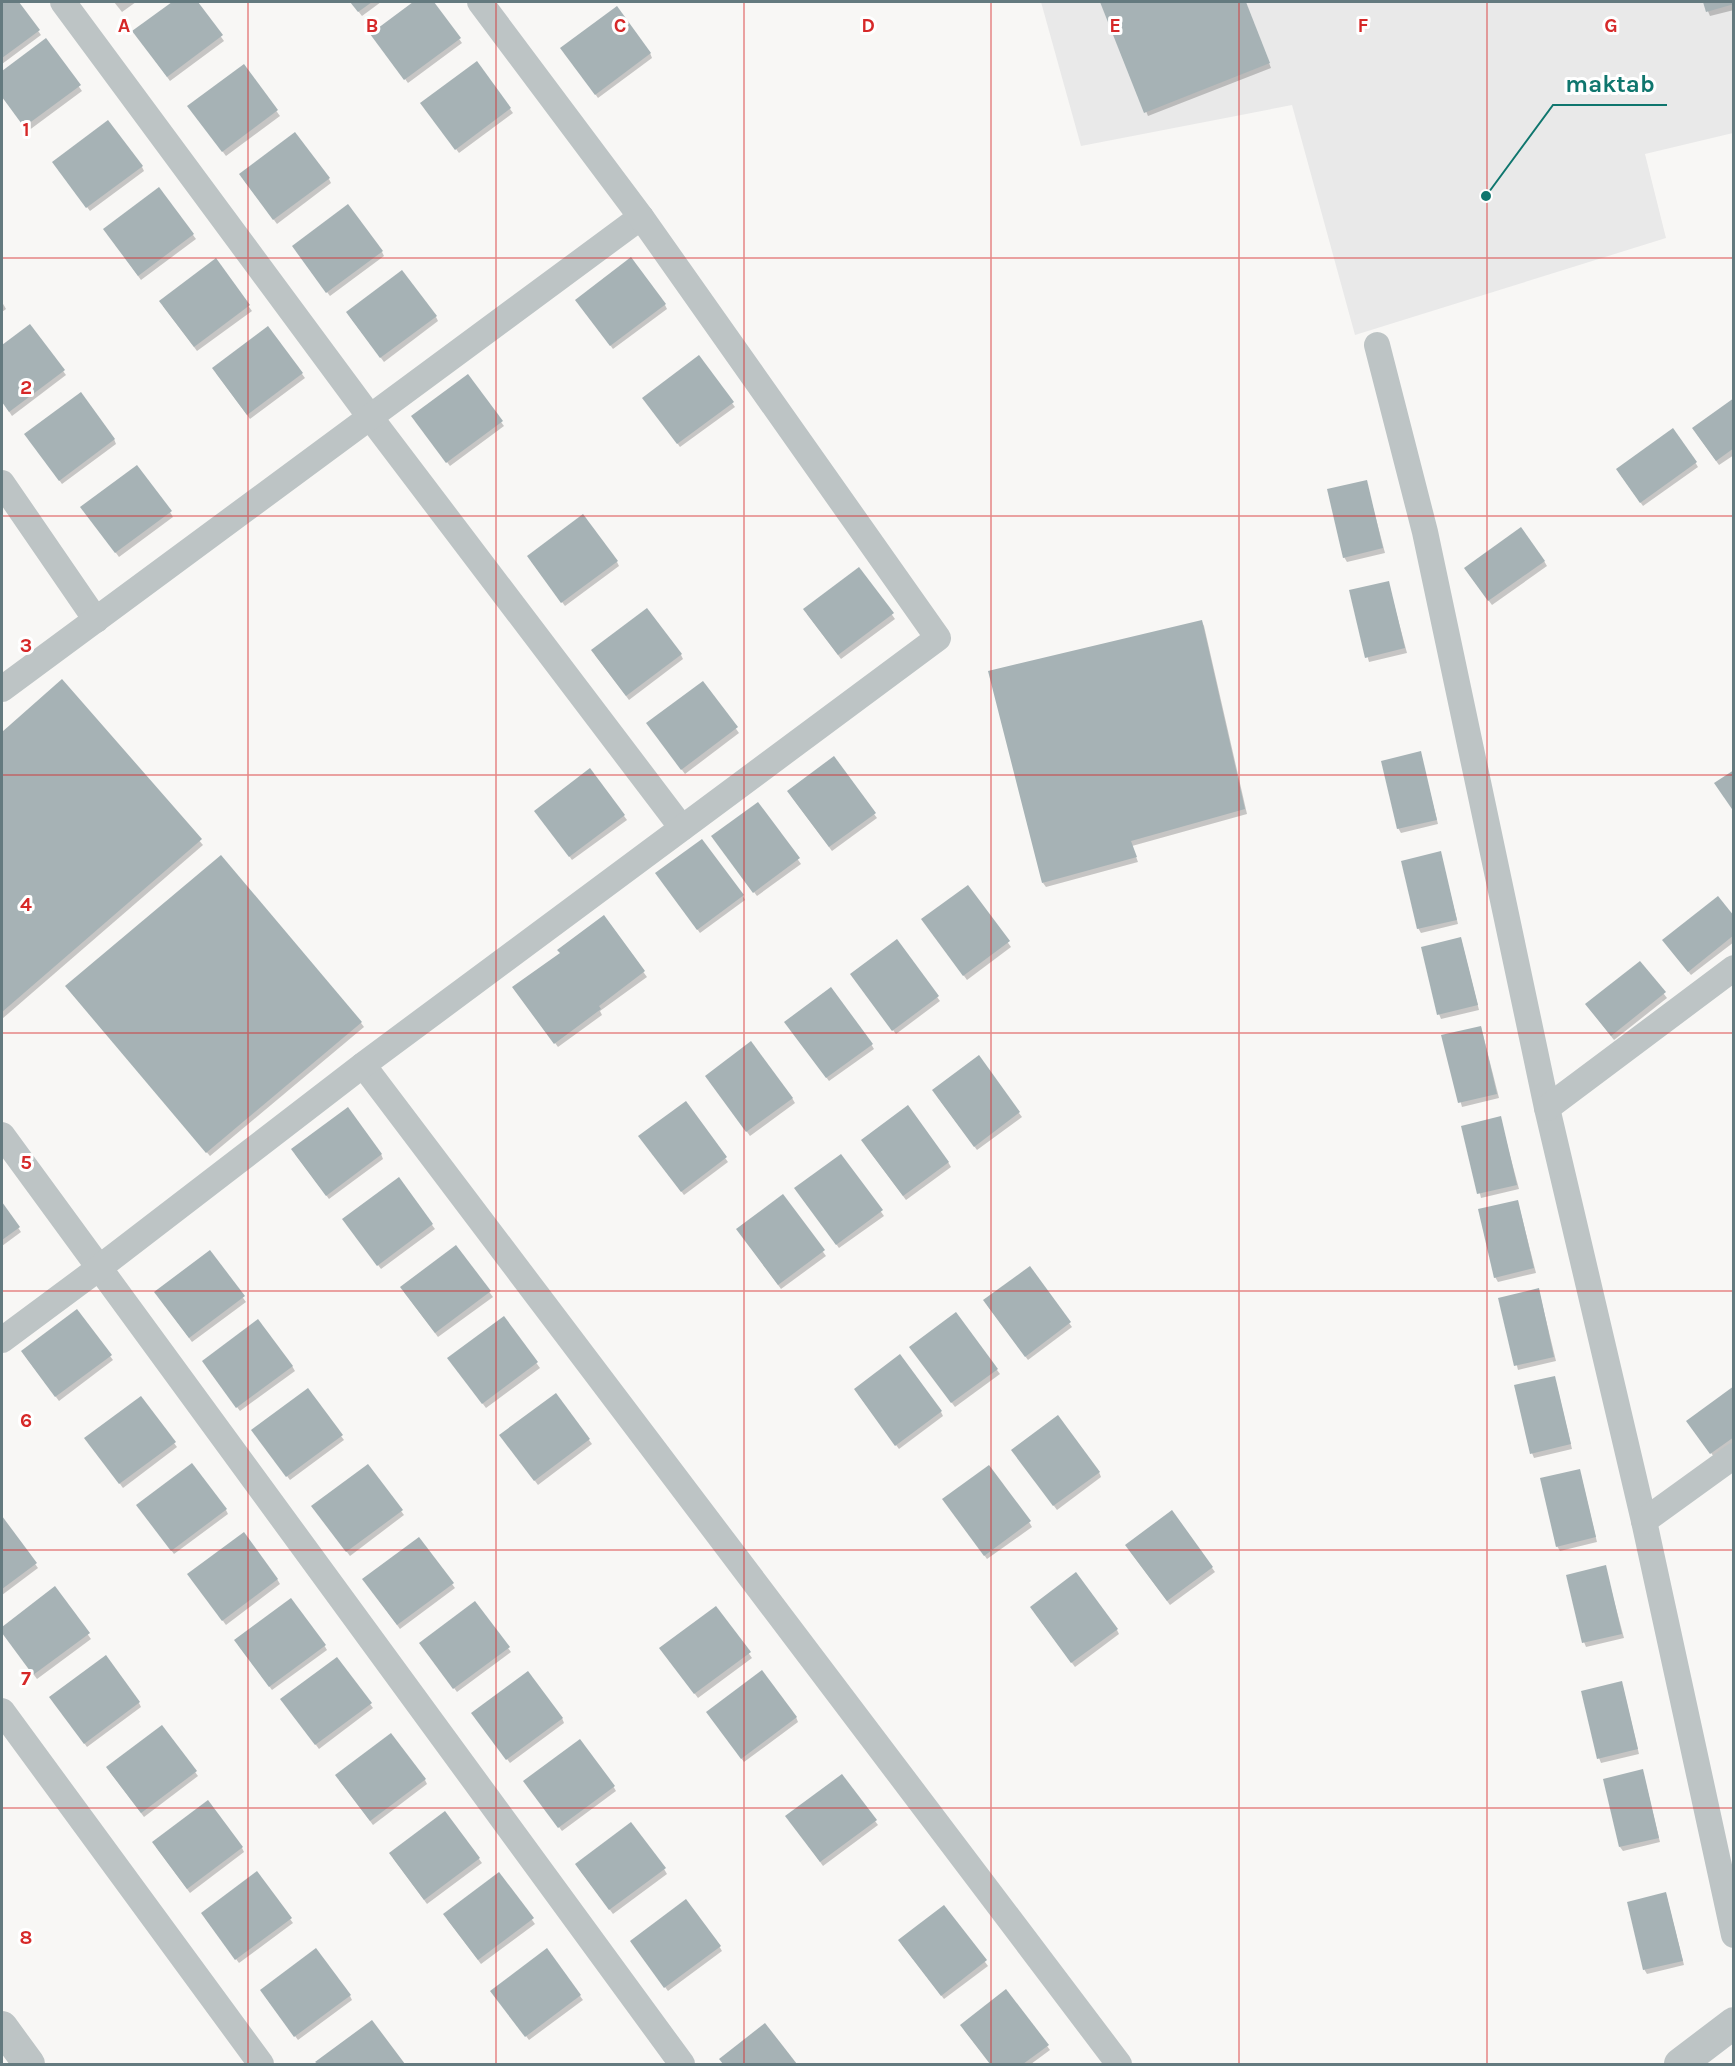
<svg xmlns="http://www.w3.org/2000/svg" width="1735" height="2066" viewBox="0 0 1735 2066" font-family="Karla,sans-serif">
<rect width="100%" height="100%" fill="#f8f7f5"/>
<path fill="#e9e9e9" d="M1041,2H1733V133L1645,154L1666,238L1355,335L1292,105L1081,146Z"/>
<g fill="#0003">
<path d="M2,2H17L41,35L2,64Z"/>
<path d="M114,2H136L122,12Z"/>
<path d="M174,2H196L224,41L170,81L134,31Z"/>
<path d="M351,2H381L362,16Z"/>
<path d="M415,2H432L462,43L408,83L372,34Z"/>
<path d="M1101,2H1245L1271,68L1148,116Z"/>
<path d="M1704,2H1734V10L1710,16Z"/>
<path d="M46,41L82,91L28,131L2,96V73Z"/>
<path d="M565,53H650L652,58L598,98Z"/>
<path d="M243,66L280,116L226,156L192,111Z"/>
<path d="M425,108L510,109L513,113L459,153Z"/>
<path d="M56,166L142,167L144,171L90,211Z"/>
<path d="M243,179H329L331,183L277,224Z"/>
<path d="M159,189L196,239L141,280L108,234Z"/>
<path d="M296,251L382,252L384,256L330,296Z"/>
<path d="M215,261L252,311L197,351L163,306Z"/>
<path d="M2,302L6,309L2,312Z"/>
<path d="M579,304L665,305L667,309L613,349Z"/>
<path d="M350,317H436L438,321L384,362Z"/>
<path d="M30,326L66,375L12,416L2,401V347Z"/>
<path d="M268,328L305,378L250,419L216,373Z"/>
<path d="M1734,399V455L1719,465L1696,433Z"/>
<path d="M647,402L732,403L735,407L680,447Z"/>
<path d="M416,421L501,422L504,426L450,466Z"/>
<path d="M29,439H114L116,444L62,484Z"/>
<path d="M1695,462L1698,467L1643,506L1620,474Z"/>
<path d="M1366,481L1385,553L1347,562L1344,557Z"/>
<path d="M85,512H170L173,517L119,557Z"/>
<path d="M531,561L617,562L619,566L565,606Z"/>
<path d="M1544,561L1547,566L1492,605L1468,573Z"/>
<path d="M859,569L895,619L841,659L807,614Z"/>
<path d="M1388,582L1407,653L1369,662L1350,591Z"/>
<path d="M1202,622L1204,626L1247,814L1132,846L1138,862L1046,887L1043,883Z"/>
<path d="M595,655H681L683,659L629,700Z"/>
<path d="M62,681L203,845L2,1019V734Z"/>
<path d="M703,683L739,733L685,774L651,728Z"/>
<path d="M1420,753L1438,824L1401,833L1398,828Z"/>
<path d="M791,796L874,814L877,818L832,851Z"/>
<path d="M758,804L801,864L757,896L716,841Z"/>
<path d="M539,815L624,816L627,820L572,860Z"/>
<path d="M1440,853L1458,924L1421,933L1418,928Z"/>
<path d="M660,878L743,896L745,900L700,933Z"/>
<path d="M968,887L1011,947L967,980L926,924Z"/>
<path d="M603,917L647,977L600,1011L602,1015L558,1047L517,992Z"/>
<path d="M1734,918V942L1691,975L1667,945Z"/>
<path d="M1461,939L1479,1010L1441,1019L1439,1014Z"/>
<path d="M1640,963L1667,998L1614,1040L1590,1009Z"/>
<path d="M855,979L937,997L940,1001L896,1034Z"/>
<path d="M70,991L361,1023L364,1027L210,1156Z"/>
<path d="M788,1026L871,1044L874,1049L829,1081Z"/>
<path d="M1481,1027L1499,1098L1462,1107L1443,1036Z"/>
<path d="M709,1080L792,1098L795,1103L750,1136Z"/>
<path d="M936,1095L1019,1113L1022,1117L977,1150Z"/>
<path d="M685,1103L728,1162L684,1195L643,1140Z"/>
<path d="M1500,1118L1519,1189L1481,1198L1463,1127Z"/>
<path d="M865,1145L948,1162L951,1167L906,1200Z"/>
<path d="M295,1154H381L383,1159L329,1199Z"/>
<path d="M841,1156L884,1216L839,1248L799,1193Z"/>
<path d="M398,1179L435,1229L381,1269L347,1224Z"/>
<path d="M782,1196L826,1256L781,1289L741,1234Z"/>
<path d="M1518,1202L1536,1273L1498,1282L1495,1277Z"/>
<path d="M2,1204L21,1232L2,1246Z"/>
<path d="M456,1247L493,1297L438,1337L404,1292Z"/>
<path d="M210,1252L246,1302L192,1342L158,1296Z"/>
<path d="M1029,1268L1072,1327L1028,1360L987,1305Z"/>
<path d="M1540,1295L1556,1361L1518,1370L1500,1299Z"/>
<path d="M503,1318L540,1368L486,1408L452,1363Z"/>
<path d="M914,1352L997,1370L1000,1374L955,1407Z"/>
<path d="M25,1356H110L113,1360L59,1401Z"/>
<path d="M206,1366H292L295,1371L240,1411Z"/>
<path d="M1556,1382L1572,1449L1534,1458L1532,1453Z"/>
<path d="M1734,1388V1443L1714,1457L1691,1425Z"/>
<path d="M858,1394L941,1412L943,1416L899,1449Z"/>
<path d="M555,1395L592,1444L538,1485L504,1440Z"/>
<path d="M256,1435L341,1436L344,1440L290,1480Z"/>
<path d="M89,1442L174,1443L177,1447L123,1488Z"/>
<path d="M1016,1455L1099,1472L1101,1477L1057,1510Z"/>
<path d="M1581,1475L1597,1542L1560,1551L1557,1546Z"/>
<path d="M947,1504L1029,1522L1032,1527L987,1559Z"/>
<path d="M141,1509L226,1510L228,1514L174,1554Z"/>
<path d="M316,1511H401L404,1515L350,1556Z"/>
<path d="M1172,1513L1215,1572L1170,1605L1129,1550Z"/>
<path d="M2,1518L38,1568L2,1595Z"/>
<path d="M1605,1567L1624,1638L1586,1647L1584,1642Z"/>
<path d="M192,1579H277L280,1584L226,1625Z"/>
<path d="M367,1584H452L455,1588L400,1629Z"/>
<path d="M55,1589L91,1639L37,1679L2,1632V1628Z"/>
<path d="M716,1608L752,1658L698,1698L664,1653Z"/>
<path d="M1034,1612L1117,1630L1119,1634L1075,1667Z"/>
<path d="M238,1645H324L327,1650L272,1690Z"/>
<path d="M423,1647L508,1648L511,1652L457,1692Z"/>
<path d="M1623,1687L1639,1754L1601,1763L1599,1758Z"/>
<path d="M54,1702L139,1703L141,1707L87,1747Z"/>
<path d="M285,1704H370L373,1708L319,1749Z"/>
<path d="M711,1717H796L798,1722L744,1762Z"/>
<path d="M476,1718H562L564,1723L510,1763Z"/>
<path d="M162,1727L198,1776L144,1817L110,1772Z"/>
<path d="M1644,1776L1660,1842L1623,1851L1620,1847Z"/>
<path d="M339,1780H425L427,1784L373,1825Z"/>
<path d="M528,1786H613L616,1791L562,1831Z"/>
<path d="M445,1813L482,1863L427,1904L393,1858Z"/>
<path d="M790,1820L875,1821L878,1825L823,1866Z"/>
<path d="M156,1847L242,1848L244,1852L190,1893Z"/>
<path d="M579,1869H664L667,1874L613,1914Z"/>
<path d="M499,1874L535,1924L481,1964L447,1919Z"/>
<path d="M1666,1894L1684,1965L1647,1974L1644,1969Z"/>
<path d="M944,1907L988,1966L944,1999L902,1945Z"/>
<path d="M205,1918L290,1919L293,1923L239,1963Z"/>
<path d="M634,1946H719L722,1951L668,1991Z"/>
<path d="M547,1951L583,2000L529,2040L495,1995Z"/>
<path d="M264,1995L350,1996L352,2000L298,2040Z"/>
<path d="M372,2022L404,2064H319L317,2062Z"/>
<path d="M765,2025L795,2064H724L721,2059Z"/>
<path d="M964,2030L1047,2046L1050,2050L1031,2064H991Z"/>
</g>
<g fill="#a6b2b5">
<path d="M2,2H19L40,30L2,58Z"/>
<path d="M172,2H198L223,35L167,77L132,31Z"/>
<path d="M350,2H372L358,12Z"/>
<path d="M413,2H434L461,38L404,80L370,34Z"/>
<path d="M1100,2H1246L1270,63L1144,113Z"/>
<path d="M1703,2H1734V4L1706,12Z"/>
<path d="M617,6L651,53L595,95L560,48Z"/>
<path d="M46,38L81,85L24,127L2,97V71Z"/>
<path d="M477,61L511,108L455,150L420,103Z"/>
<path d="M244,64L278,110L222,152L187,106Z"/>
<path d="M108,120L143,166L86,208L52,162Z"/>
<path d="M295,132L330,178L273,220L239,174Z"/>
<path d="M159,187L194,234L138,276L103,229Z"/>
<path d="M348,204L383,251L326,293L292,246Z"/>
<path d="M631,257L666,304L610,346L575,300Z"/>
<path d="M216,258L250,305L194,347L159,301Z"/>
<path d="M402,270L437,316L380,358L346,312Z"/>
<path d="M30,324L65,370L9,412L2,402V345Z"/>
<path d="M268,326L303,373L247,415L212,368Z"/>
<path d="M699,355L734,402L677,444L642,398Z"/>
<path d="M468,374L503,421L446,463L411,416Z"/>
<path d="M81,392L115,439L59,481L24,434Z"/>
<path d="M1734,398V448L1716,461L1692,428Z"/>
<path d="M1673,428L1697,462L1640,503L1616,469Z"/>
<path d="M137,465L172,511L115,553L80,507Z"/>
<path d="M1367,480L1383,548L1343,558L1327,489Z"/>
<path d="M583,514L618,561L561,603L527,556Z"/>
<path d="M1521,527L1545,561L1488,601L1464,568Z"/>
<path d="M859,567L894,613L838,655L803,609Z"/>
<path d="M1389,581L1405,648L1365,658L1349,590Z"/>
<path d="M647,608L682,654L626,696L591,650Z"/>
<path d="M1202,620L1245,809L1131,841L1137,857L1042,883L988,671Z"/>
<path d="M62,679L202,839L2,1012V732Z"/>
<path d="M703,681L738,727L681,770L646,723Z"/>
<path d="M1421,751L1437,820L1397,829L1381,761Z"/>
<path d="M834,756L876,813L829,847L787,791Z"/>
<path d="M590,768L625,815L569,857L534,811Z"/>
<path d="M1734,770V812L1714,783Z"/>
<path d="M758,802L800,858L753,893L711,836Z"/>
<path d="M702,839L744,895L697,930L655,873Z"/>
<path d="M1441,851L1457,920L1417,929L1401,861Z"/>
<path d="M221,855L362,1022L206,1153L65,986Z"/>
<path d="M968,885L1010,941L963,976L921,919Z"/>
<path d="M1718,896L1734,916V935L1688,972L1662,940Z"/>
<path d="M604,915L645,971L599,1006L601,1009L554,1044L512,987L560,953L557,950Z"/>
<path d="M1461,937L1478,1005L1437,1015L1421,947Z"/>
<path d="M897,939L939,996L892,1031L850,974Z"/>
<path d="M1640,961L1666,992L1611,1036L1585,1004Z"/>
<path d="M831,987L873,1044L826,1078L784,1022Z"/>
<path d="M1481,1026L1497,1094L1458,1103L1441,1035Z"/>
<path d="M751,1041L793,1098L746,1132L705,1076Z"/>
<path d="M979,1055L1020,1112L974,1147L932,1090Z"/>
<path d="M686,1101L727,1157L681,1192L638,1136Z"/>
<path d="M908,1105L949,1162L903,1196L861,1140Z"/>
<path d="M348,1107L382,1154L326,1196L291,1149Z"/>
<path d="M1501,1116L1517,1185L1477,1194L1461,1126Z"/>
<path d="M841,1154L883,1210L836,1245L794,1188Z"/>
<path d="M399,1177L433,1224L377,1266L342,1219Z"/>
<path d="M783,1194L825,1250L778,1285L736,1229Z"/>
<path d="M1518,1200L1534,1268L1494,1278L1478,1209Z"/>
<path d="M2,1202L20,1227L2,1240Z"/>
<path d="M456,1245L491,1291L435,1333L400,1287Z"/>
<path d="M210,1250L245,1296L189,1338L154,1292Z"/>
<path d="M1030,1266L1071,1322L1025,1357L983,1300Z"/>
<path d="M1539,1288L1554,1357L1514,1366L1498,1298Z"/>
<path d="M77,1309L112,1355L55,1397L21,1351Z"/>
<path d="M956,1312L998,1369L951,1403L909,1347Z"/>
<path d="M504,1316L538,1362L482,1404L447,1358Z"/>
<path d="M258,1319L293,1366L236,1408L202,1361Z"/>
<path d="M900,1354L942,1411L895,1446L854,1389Z"/>
<path d="M1555,1376L1571,1444L1530,1454L1514,1385Z"/>
<path d="M1734,1386V1437L1710,1454L1686,1421Z"/>
<path d="M308,1388L343,1435L286,1477L251,1430Z"/>
<path d="M556,1393L590,1439L534,1481L499,1435Z"/>
<path d="M141,1396L176,1442L119,1484L84,1438Z"/>
<path d="M1058,1415L1100,1472L1053,1506L1011,1450Z"/>
<path d="M192,1463L227,1509L171,1551L136,1505Z"/>
<path d="M368,1464L403,1510L346,1552L311,1506Z"/>
<path d="M989,1465L1031,1521L984,1556L942,1499Z"/>
<path d="M1580,1469L1596,1537L1556,1547L1540,1478Z"/>
<path d="M1172,1510L1213,1567L1167,1601L1125,1545Z"/>
<path d="M2,1516L37,1563L2,1589Z"/>
<path d="M244,1532L278,1579L222,1621L187,1574Z"/>
<path d="M419,1537L454,1583L397,1625L362,1579Z"/>
<path d="M1606,1565L1622,1634L1582,1643L1566,1575Z"/>
<path d="M1076,1572L1118,1629L1071,1663L1030,1607Z"/>
<path d="M55,1586L90,1633L33,1675L2,1633V1627Z"/>
<path d="M291,1598L326,1645L269,1687L234,1640Z"/>
<path d="M475,1601L510,1647L453,1689L419,1643Z"/>
<path d="M716,1606L751,1652L694,1694L659,1648Z"/>
<path d="M106,1655L140,1702L84,1744L49,1697Z"/>
<path d="M337,1657L372,1703L315,1745L280,1699Z"/>
<path d="M762,1670L797,1717L741,1759L706,1712Z"/>
<path d="M528,1671L563,1718L506,1760L471,1713Z"/>
<path d="M1622,1681L1638,1749L1597,1759L1581,1691Z"/>
<path d="M162,1725L197,1771L141,1813L106,1767Z"/>
<path d="M391,1733L426,1779L370,1821L335,1775Z"/>
<path d="M580,1739L615,1786L558,1828L523,1781Z"/>
<path d="M1643,1769L1659,1838L1619,1847L1603,1779Z"/>
<path d="M842,1774L877,1820L820,1862L785,1816Z"/>
<path d="M208,1800L243,1847L187,1889L152,1842Z"/>
<path d="M445,1811L480,1858L424,1900L389,1853Z"/>
<path d="M631,1822L666,1868L609,1910L575,1864Z"/>
<path d="M257,1871L292,1918L235,1960L201,1913Z"/>
<path d="M499,1872L534,1918L478,1960L443,1914Z"/>
<path d="M1666,1892L1683,1961L1643,1970L1627,1902Z"/>
<path d="M686,1899L721,1946L664,1988L630,1941Z"/>
<path d="M944,1905L987,1960L941,1996L898,1940Z"/>
<path d="M316,1948L351,1995L294,2037L260,1990Z"/>
<path d="M547,1948L581,1995L525,2037L490,1991Z"/>
<path d="M1006,1989L1049,2045L1023,2064H990L960,2025Z"/>
<path d="M372,2020L405,2064H318L315,2062Z"/>
<path d="M765,2023L797,2064H723L719,2059Z"/>
</g>
<g fill="none" stroke-linecap="round" stroke-linejoin="round">
<g stroke="#bdc4c5" stroke-width="26">
<path d="M63,2L370,417L682,828"/>
<path d="M1377,345L1425,532L1547,1108L1644,1521L1734,1935"/>
<path d="M2,483L96,620"/>
<path d="M2,689L641,217"/>
<path d="M363,1065L1119,2064"/>
<path d="M1547,1108L1734,968"/>
<path d="M2,1135L682,2064"/>
<path d="M2,1340L99,1268L363,1065L938,638L641,217L480,2"/>
<path d="M1644,1521L1734,1456"/>
<path d="M2,1711L261,2064"/>
</g>
<g stroke="#bdc4c5" stroke-width="32">
<path d="M2,2027L29,2064"/>
<path d="M1680,2064L1734,2023"/>
</g>
</g>
<path fill="none" stroke="#d62828" stroke-width="1.5" stroke-opacity="0.55" d="M248,2V2064M496,2V2064M744,2V2064M991,2V2064M1239,2V2064M1487,2V2064M2,258H1734M2,516H1734M2,775H1734M2,1033H1734M2,1291H1734M2,1550H1734M2,1808H1734"/>
<g font-size="20" text-anchor="middle" font-weight="bold" fill="#d62828" stroke="#fff" stroke-width="6" stroke-linejoin="round" paint-order="stroke">
<text x="124" y="32">A</text>
<text x="372" y="32">B</text>
<text x="620" y="32">C</text>
<text x="868" y="32">D</text>
<text x="1115" y="32">E</text>
<text x="1363" y="32">F</text>
<text x="1611" y="32">G</text>
<text x="26" y="136">1</text>
<text x="26" y="394">2</text>
<text x="26" y="652">3</text>
<text x="26" y="911">4</text>
<text x="26" y="1169">5</text>
<text x="26" y="1427">6</text>
<text x="26" y="1685">7</text>
<text x="26" y="1944">8</text>
</g>
<path fill="none" stroke="#0f766e" stroke-width="2" d="M1486 196L1553 105H1667"/>
<circle fill="#0f766e" stroke="#fff" stroke-width="2" cx="1486" cy="196" r="6"/>
<g font-size="24" text-anchor="middle" font-weight="bold" fill="#0f766e" stroke="#fff" stroke-width="6" stroke-linejoin="round" paint-order="stroke">
<text x="1610" y="92">maktab</text>
</g>
<rect width="1735" height="2066" fill="none" stroke="#647a7f" stroke-width="6"/>
</svg>
